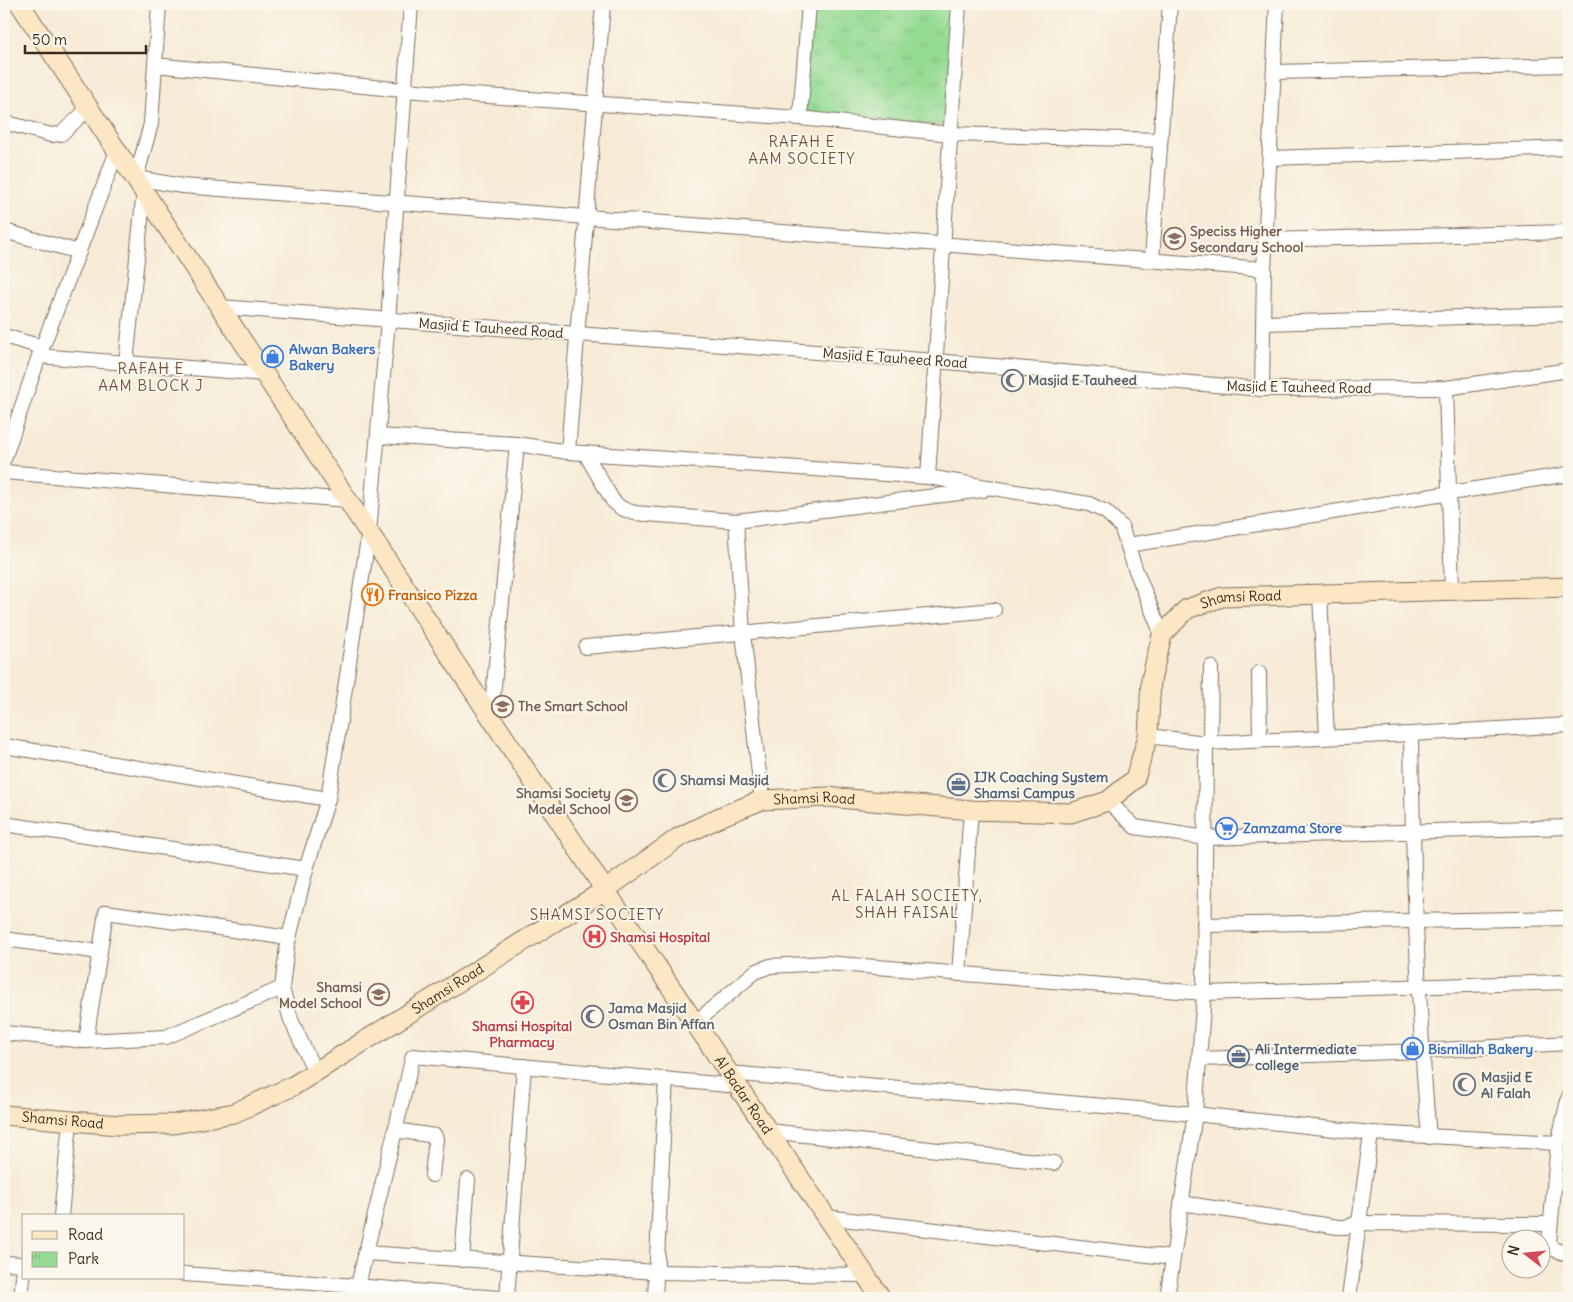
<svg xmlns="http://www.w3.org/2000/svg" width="1573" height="1302" viewBox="0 0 1573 1302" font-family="Delius,sans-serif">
<defs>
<pattern id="park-tufts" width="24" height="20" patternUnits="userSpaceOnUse" patternTransform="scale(1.25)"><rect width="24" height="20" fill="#96db94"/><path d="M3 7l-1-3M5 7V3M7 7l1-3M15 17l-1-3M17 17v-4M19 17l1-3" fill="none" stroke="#82bc7f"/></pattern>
</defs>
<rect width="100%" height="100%" fill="#fbf7ec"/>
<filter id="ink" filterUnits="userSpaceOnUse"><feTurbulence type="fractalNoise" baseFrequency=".02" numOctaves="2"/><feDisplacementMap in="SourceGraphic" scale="10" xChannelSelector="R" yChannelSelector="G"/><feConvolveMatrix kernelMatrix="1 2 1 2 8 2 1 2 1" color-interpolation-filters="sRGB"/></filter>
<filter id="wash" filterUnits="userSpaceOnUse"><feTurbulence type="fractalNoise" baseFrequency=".0096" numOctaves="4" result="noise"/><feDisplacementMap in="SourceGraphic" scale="20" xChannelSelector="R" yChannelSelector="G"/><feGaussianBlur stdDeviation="1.12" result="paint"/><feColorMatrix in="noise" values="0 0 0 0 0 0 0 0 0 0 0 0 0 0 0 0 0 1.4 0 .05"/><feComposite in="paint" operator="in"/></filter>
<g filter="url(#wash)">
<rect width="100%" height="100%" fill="#f7ebd7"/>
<path fill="url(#park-tufts)" stroke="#688259" d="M812,4H955L949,126L803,114Z"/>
</g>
<g filter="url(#ink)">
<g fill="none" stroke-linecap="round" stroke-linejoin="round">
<defs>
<g id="street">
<path d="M159,4L151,124L136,178L182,186L1264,269"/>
<path d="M155,65L403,90L800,118L950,134L1160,140"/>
<path d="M1274,72L1569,65"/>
<path d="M800,118L809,4"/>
<path d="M4,122L51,135L61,134L89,108"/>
<path d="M1270,158L1569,148"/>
<path d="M4,231L79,252"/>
<path d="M1265,240L1569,232"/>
<path d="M1152,260L1170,4"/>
<path d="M220,307L935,361L1262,389L1446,388L1569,370"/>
<path d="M1263,323L1569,314"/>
<path d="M4,336L42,347"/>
<path d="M39,356L265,374"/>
<path d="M126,363L144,191"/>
<path d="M1446,388L1452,591"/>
<path d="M1262,389L1264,269L1277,4"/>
<path d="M378,436L517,444L568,452L928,477L1089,504L1106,512L1121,526L1135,568L1162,635"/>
<path d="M568,452L603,4"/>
<path d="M585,453L613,501L621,508L634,513L736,521L983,490"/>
<path d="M4,459L39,356L117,151"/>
<path d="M4,472L348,500"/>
<path d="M928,477L959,4"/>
<path d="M736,521L743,633L762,800"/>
<path d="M1128,545L1569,474"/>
<path d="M1320,595L1327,737"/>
<path d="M586,647L994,610"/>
<path d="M1259,673L1260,740"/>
<path d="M491,717L517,444"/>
<path d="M1411,734C1413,868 1417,1003 1429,1137"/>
<path d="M1148,736L1206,743L1411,734L1569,725"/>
<path d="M1210,742L1211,667"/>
<path d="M4,746L328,799"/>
<path d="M1108,801L1135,827L1206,838L1569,827"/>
<path d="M4,824L306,869"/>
<path d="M1204,925L1569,918"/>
<path d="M4,939L100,952"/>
<path d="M959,974L971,810"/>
<path d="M695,1023L755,972L770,966L826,963L1204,993L1569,982"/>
<path d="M4,1033L86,1041L166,1037L282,988"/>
<path d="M86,1041L106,912L289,938"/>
<path d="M1199,1059L1421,1051L1569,1043"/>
<path d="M315,1072L291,1020L282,988L287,946L306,869L328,799L369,532L388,321L411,4"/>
<path d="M729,1073L1195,1114L1371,1133L1558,1143"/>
<path d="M1569,1096L1558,1143L1549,1242L1551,1248L1569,1255"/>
<path d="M395,1130L435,1136L436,1139L432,1175"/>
<path d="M769,1131L1054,1163"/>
<path d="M1181,1203L1338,1227H1345L1359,1223L1550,1224"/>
<path d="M61,1216L70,1121"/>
<path d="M826,1217L1173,1258"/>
<path d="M365,1253L657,1272L865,1275"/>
<path d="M462,1260L468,1180"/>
<path d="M4,1263L24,1264"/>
<path d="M184,1274L357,1286L497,1298"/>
<path d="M21,1298L24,1267"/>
<path d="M355,1298L413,1056L738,1086"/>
<path d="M507,1298L524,1066"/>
<path d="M655,1298L666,1079"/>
<path d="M1167,1298L1195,1114L1204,993L1206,743"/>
<path d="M1349,1298L1371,1133"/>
</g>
<g id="secondary">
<path id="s1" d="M20,4L605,890L881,1298"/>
<path id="s2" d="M4,1115L118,1125L174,1124L234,1113L293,1086L605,890L678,838L722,816L762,800L828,797L971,810L1071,813L1108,801L1135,779L1148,736L1151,680L1162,635L1187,609L1222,597L1569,587"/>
</g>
</defs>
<use href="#street" stroke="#7d6e5f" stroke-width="16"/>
<use href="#secondary" stroke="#7d6e5f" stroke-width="21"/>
<use href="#street" stroke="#fff" stroke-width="14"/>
<use href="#secondary" stroke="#fbe7c3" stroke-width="19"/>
</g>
</g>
<defs>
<symbol id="school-ring" viewBox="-11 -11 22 22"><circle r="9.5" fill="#fbf7ec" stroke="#8d6e63" stroke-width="1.5"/><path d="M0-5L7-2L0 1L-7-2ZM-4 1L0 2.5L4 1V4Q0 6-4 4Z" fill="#8d6e63"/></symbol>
<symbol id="shop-ring" viewBox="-11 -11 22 22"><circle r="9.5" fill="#fbf7ec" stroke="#3f7fe0" stroke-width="1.5"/><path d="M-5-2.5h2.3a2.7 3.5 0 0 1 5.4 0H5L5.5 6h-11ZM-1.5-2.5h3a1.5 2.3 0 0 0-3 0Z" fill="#3f7fe0"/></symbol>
<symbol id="mosque-ring" viewBox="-11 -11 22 22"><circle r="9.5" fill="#fbf7ec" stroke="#6b7280" stroke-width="1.5"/><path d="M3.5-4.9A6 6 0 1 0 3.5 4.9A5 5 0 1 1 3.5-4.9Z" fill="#6b7280"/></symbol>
<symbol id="restaurant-ring" viewBox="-11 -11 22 22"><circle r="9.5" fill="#fbf7ec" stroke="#e8710a" stroke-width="1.5"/><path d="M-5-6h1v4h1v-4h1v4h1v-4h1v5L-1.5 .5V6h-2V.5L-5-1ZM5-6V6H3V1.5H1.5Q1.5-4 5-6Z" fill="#e8710a"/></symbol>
<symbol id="office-ring" viewBox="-11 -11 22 22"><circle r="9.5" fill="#fbf7ec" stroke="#5c6f8a" stroke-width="1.5"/><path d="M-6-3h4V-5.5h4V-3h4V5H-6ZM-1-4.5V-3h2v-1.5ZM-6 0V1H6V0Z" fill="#5c6f8a"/></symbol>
<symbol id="supermarket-ring" viewBox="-11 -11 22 22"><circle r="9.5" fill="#fbf7ec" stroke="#3f7fe0" stroke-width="1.5"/><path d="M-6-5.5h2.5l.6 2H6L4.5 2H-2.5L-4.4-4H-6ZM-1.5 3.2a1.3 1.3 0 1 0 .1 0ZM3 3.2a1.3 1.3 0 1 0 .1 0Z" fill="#3f7fe0"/></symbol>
<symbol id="hospital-ring" viewBox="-11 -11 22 22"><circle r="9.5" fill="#fbf7ec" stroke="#e0444e" stroke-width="1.5"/><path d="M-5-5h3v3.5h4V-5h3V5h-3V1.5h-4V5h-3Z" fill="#e0444e"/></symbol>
<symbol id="pharmacy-ring" viewBox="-11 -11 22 22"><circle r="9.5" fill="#fbf7ec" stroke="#e0444e" stroke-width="1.5"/><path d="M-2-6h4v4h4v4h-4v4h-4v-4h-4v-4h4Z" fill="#e0444e"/></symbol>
</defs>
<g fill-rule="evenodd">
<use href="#school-ring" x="1162" y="226" width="25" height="25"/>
<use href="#shop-ring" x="260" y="344" width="25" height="25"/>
<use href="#mosque-ring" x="1000" y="368" width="25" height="25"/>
<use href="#restaurant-ring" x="360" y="582" width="25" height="25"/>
<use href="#school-ring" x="490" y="694" width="25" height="25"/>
<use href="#mosque-ring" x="652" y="768" width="25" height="25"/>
<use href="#office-ring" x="946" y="772" width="25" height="25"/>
<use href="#school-ring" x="614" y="788" width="25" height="25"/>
<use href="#supermarket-ring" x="1214" y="816" width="25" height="25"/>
<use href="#hospital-ring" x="582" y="924" width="25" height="25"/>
<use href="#school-ring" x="366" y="982" width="25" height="25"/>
<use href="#pharmacy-ring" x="510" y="990" width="25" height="25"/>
<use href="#mosque-ring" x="580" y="1004" width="25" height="25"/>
<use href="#shop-ring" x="1400" y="1036" width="25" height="25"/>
<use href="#office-ring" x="1226" y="1044" width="25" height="25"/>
<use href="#mosque-ring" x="1452" y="1072" width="25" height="25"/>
</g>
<g text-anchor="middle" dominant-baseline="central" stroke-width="4" stroke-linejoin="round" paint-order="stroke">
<g font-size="14" font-weight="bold" fill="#785e54" stroke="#fbf7ec" text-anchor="start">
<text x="1190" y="231">Speciss Higher<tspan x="1190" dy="16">Secondary School</tspan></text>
<text x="518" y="706">The Smart School</text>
<text x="611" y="793" text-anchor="end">Shamsi Society<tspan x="611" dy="16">Model School</tspan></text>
<text x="362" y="987" text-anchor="end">Shamsi<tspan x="362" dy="16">Model School</tspan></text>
</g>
<g font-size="14" fill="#3b2a1e" stroke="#fbf7ec">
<text transform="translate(491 328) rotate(4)">Masjid E Tauheed Road</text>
<text transform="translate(895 358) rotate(4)">Masjid E Tauheed Road</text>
<text transform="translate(1299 387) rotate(1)">Masjid E Tauheed Road</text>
<text stroke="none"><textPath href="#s2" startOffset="1469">Shamsi Road</textPath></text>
<text stroke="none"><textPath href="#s2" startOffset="899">Shamsi Road</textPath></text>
<text stroke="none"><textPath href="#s2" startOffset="479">Shamsi Road</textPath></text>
<text stroke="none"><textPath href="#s1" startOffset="1309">Al Badar Road</textPath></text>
<text stroke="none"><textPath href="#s2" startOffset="59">Shamsi Road</textPath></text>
</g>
<g font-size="14" font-weight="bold" fill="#366cbe" stroke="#fbf7ec" text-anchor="start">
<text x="289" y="349">Alwan Bakers<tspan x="289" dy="16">Bakery</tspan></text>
<text x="1243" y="828">Zamzama Store</text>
<text x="1428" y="1049">Bismillah Bakery</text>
</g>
<g font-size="14" font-weight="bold" fill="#5b616d" stroke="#fbf7ec" text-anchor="start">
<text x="1028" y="380">Masjid E Tauheed</text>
<text x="680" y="780">Shamsi Masjid</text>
<text x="608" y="1008">Jama Masjid<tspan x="608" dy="16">Osman Bin Affan</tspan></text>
<text x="1481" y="1077">Masjid E<tspan x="1481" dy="16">Al Falah</tspan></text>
</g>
<g font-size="14" font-weight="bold" fill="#c56008" stroke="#fbf7ec" text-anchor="start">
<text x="388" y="595">Fransico Pizza</text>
</g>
<g font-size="14" font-weight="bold" fill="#4e5e75" stroke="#fbf7ec" text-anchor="start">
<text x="974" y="777">IJK Coaching System<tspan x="974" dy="16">Shamsi Campus</tspan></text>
<text x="1255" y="1049">Ali Intermediate<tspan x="1255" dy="16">college</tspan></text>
</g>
<g font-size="14" font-weight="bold" fill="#be3a42" stroke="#fbf7ec" text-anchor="start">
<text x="610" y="937">Shamsi Hospital</text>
<text x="522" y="1026" text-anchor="middle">Shamsi Hospital<tspan x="522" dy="16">Pharmacy</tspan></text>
</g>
<g font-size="15" letter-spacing="1" fill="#78553e" stroke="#fbf7ec">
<text x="802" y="141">RAFAH E<tspan x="802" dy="17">AAM SOCIETY</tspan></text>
<text x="151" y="368">RAFAH E<tspan x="151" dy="17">AAM BLOCK J</tspan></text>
<text x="907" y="895">AL FALAH SOCIETY,<tspan x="907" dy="17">SHAH FAISAL</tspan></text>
<text x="597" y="914">SHAMSI SOCIETY</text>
</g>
</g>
<rect width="1573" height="1302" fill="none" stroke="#fbf7ec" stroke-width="20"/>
<rect x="22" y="1214" width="162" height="65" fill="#fbf7ec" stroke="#aea59a"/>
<rect x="32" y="1231" width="25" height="8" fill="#fbe7c3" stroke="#aea59a"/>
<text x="68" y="1240" font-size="15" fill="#3b2a1e">Road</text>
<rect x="32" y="1252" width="25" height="15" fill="url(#park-tufts)" stroke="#aea59a"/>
<text x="68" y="1264" font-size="15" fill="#3b2a1e">Park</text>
<g transform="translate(1526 1254) rotate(286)"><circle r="24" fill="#fbf7ec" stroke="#aea59a"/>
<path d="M0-4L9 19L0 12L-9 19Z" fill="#d1495b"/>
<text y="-8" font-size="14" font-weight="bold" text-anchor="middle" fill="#3b2a1e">N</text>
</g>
<path d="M25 45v8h121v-8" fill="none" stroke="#3b2a1e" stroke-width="2.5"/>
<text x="32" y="45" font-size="15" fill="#3b2a1e" stroke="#fbf7ec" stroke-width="4" paint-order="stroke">50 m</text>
</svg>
